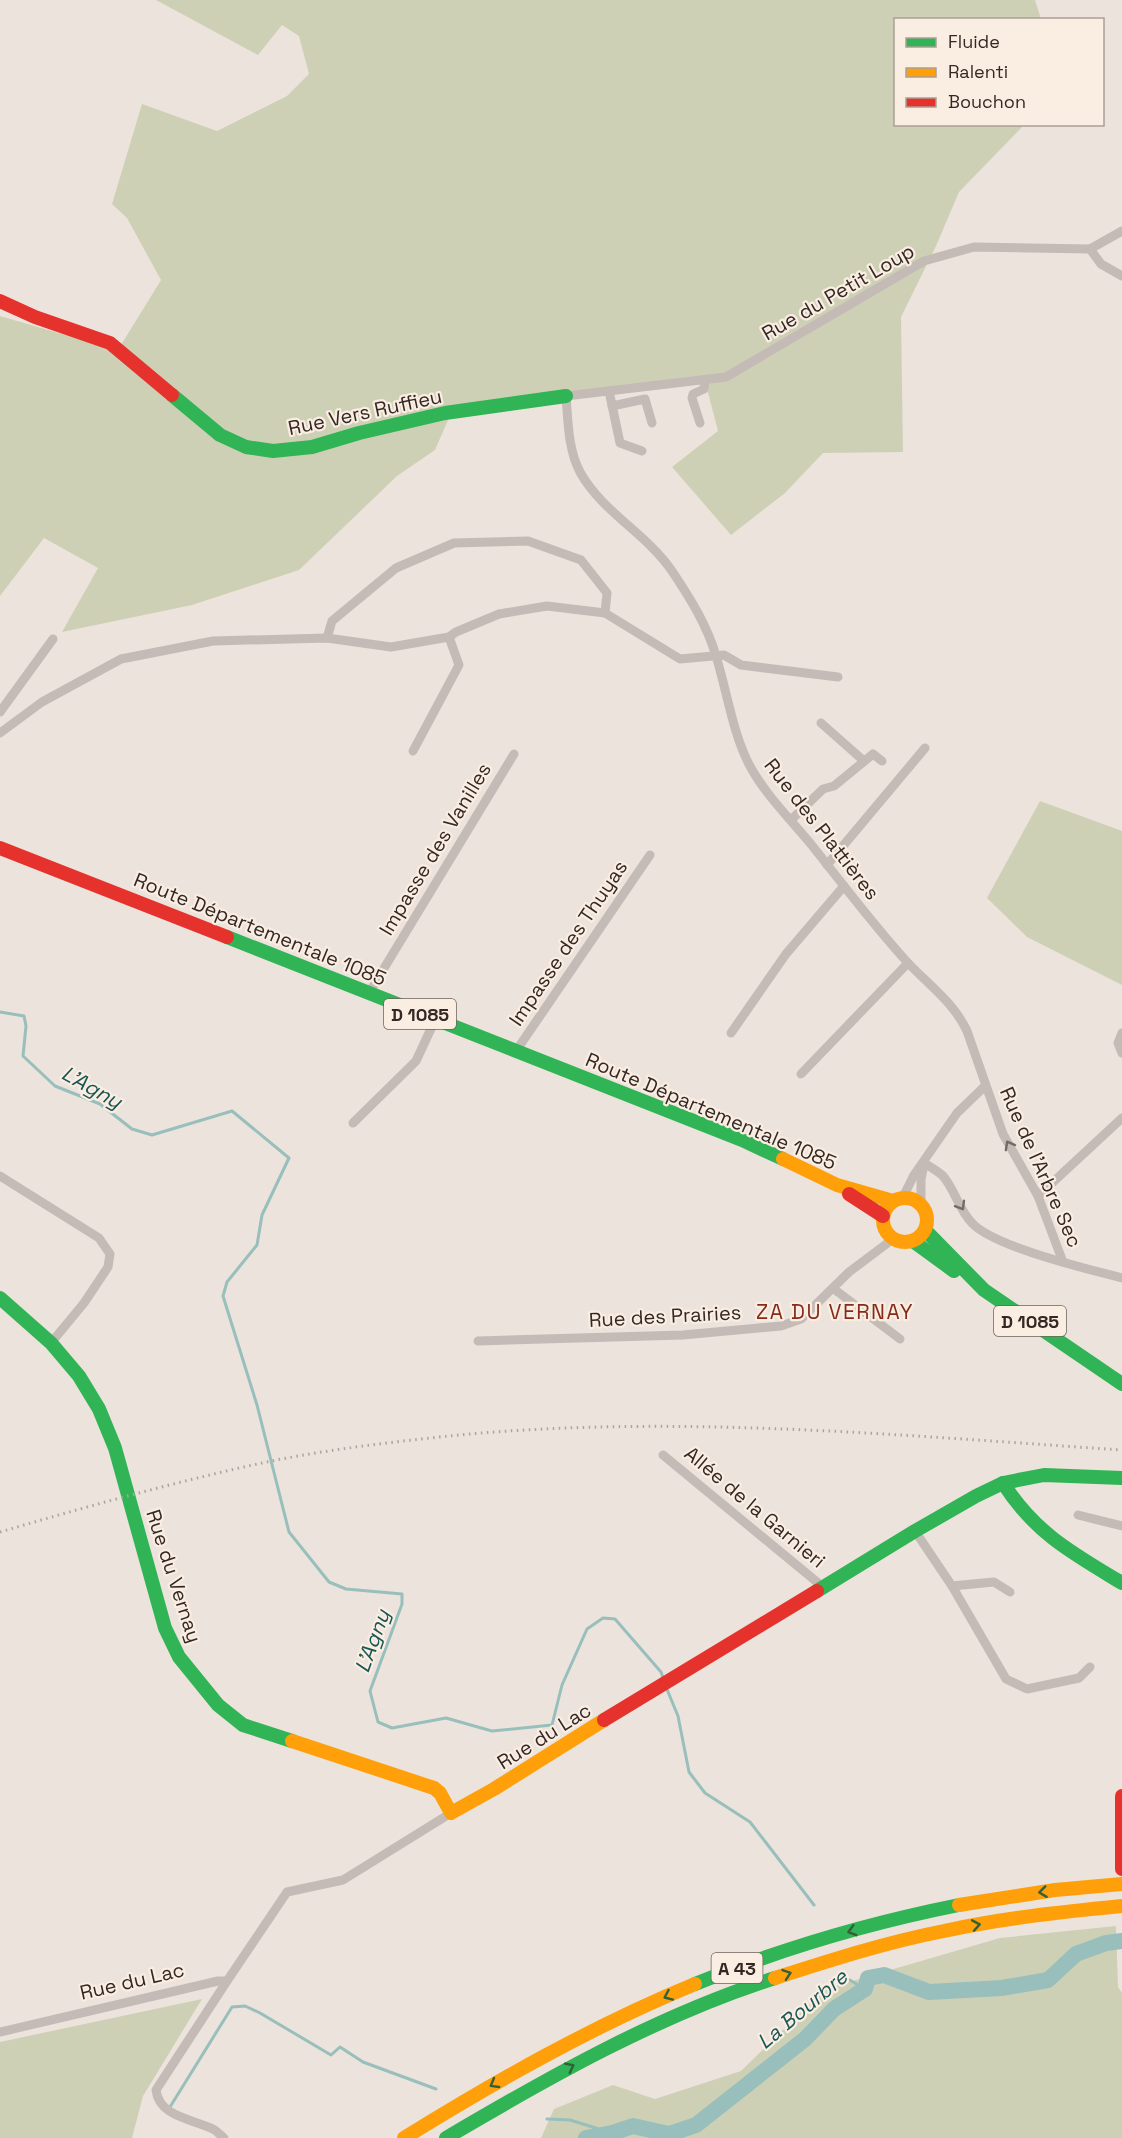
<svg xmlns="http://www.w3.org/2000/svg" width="1122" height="2138" viewBox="0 0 1122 2138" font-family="'Space Grotesk',sans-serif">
<rect width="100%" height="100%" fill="#ece3dc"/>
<g fill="#ced0b6">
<path d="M156,0H1035L1041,19L896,20V124L1024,125L959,192L936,246L901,317L903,452L823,453L785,493L731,535L672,467L718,431L706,385L709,380L452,411L435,450L397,476L299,570L192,605L62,632L98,568L44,538L0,596V316L107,347L121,345L161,280L127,218L112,204L142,104L217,131L287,96L309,74L299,36L282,25L258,55Z"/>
<path d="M1040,801L1122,831V985L1027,937L987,898Z"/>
<path d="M1116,1926L1118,1987L1122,1993V2138H541L554,2109L613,2085L655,2099L741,2071L825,1989L1000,1938Z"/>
<path d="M202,1999L143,2096L132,2138H0V2042Z"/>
</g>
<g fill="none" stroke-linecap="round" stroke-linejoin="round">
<g stroke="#98bfbc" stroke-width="3">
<path d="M0,1012L24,1016L26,1026L23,1056L55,1086L100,1104L132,1129L152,1135L232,1111L289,1158L262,1215L257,1245L227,1282L223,1296L257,1405L289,1532L329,1582L346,1589L402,1594V1604L370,1691L378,1722L392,1728L446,1718L492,1731L552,1725L562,1685L587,1629L603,1618L615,1619L661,1672L664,1680"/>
<path d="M666,1687L678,1716L689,1772L705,1793L750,1822L814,1905"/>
<path d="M848,1979L865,1989"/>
<path d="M170,2107L232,2007L245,2006L260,2013L331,2055L340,2047L363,2062L436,2089"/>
<path d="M547,2119L570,2120L612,2133"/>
</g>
<path stroke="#98bfbc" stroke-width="16" d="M586,2138L612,2133L633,2126L669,2134L696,2125L805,2039L834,2009L865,1989L868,1978L884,1975L929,1992L1002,1988L1048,1980L1076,1954L1106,1943L1122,1941"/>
<g stroke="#c4bbb6" stroke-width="9">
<path d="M1090,249L1101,264L1122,276"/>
<path d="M1090,249L1122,231"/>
<path d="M609,391L620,443L642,451"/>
<path d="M612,406L645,399L652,423"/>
<path d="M700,423L692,398L693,394L704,389L705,381"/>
<path d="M327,638L332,621L396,568L454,543L528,541L581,560L607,593L605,613"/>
<path d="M0,712L53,639"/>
<path d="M821,723L864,761"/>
<path d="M0,733L42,702L121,659L213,641L327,638L391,647L449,637L456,632L499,614L547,606L605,613L680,659L724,655L741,665L838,677"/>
<path d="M413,751L459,665L449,637"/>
<path d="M791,820L823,789L834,786L873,754L882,761"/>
<path d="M827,865L925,748"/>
<path d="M369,993L514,754"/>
<path d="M731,1033L786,954L844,886"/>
<path d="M1122,1033L1118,1043L1122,1053"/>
<path d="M516,1051L650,855"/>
<path d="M801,1074L908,963"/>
<path d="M353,1123L416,1061L435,1020"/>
<path d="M924,1163C930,1167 938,1171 943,1176C955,1190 959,1210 972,1223C994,1247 1088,1269 1122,1278"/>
<path d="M0,1176L99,1238L110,1254L108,1267L84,1303L51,1343"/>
<path d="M1038,1196L1122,1118"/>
<path d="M903,1197L914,1175L957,1113L985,1086"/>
<path d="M921,1204V1179L924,1165"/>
<path d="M1063,1262L1038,1196L1003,1134L967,1031C954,1003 929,985 908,963C873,925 842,883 810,843C790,819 766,795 751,768C733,736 727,691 716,656C707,625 690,598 672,571C647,534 602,512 580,472C568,450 568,420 566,396L726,377L924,261L974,247L1090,249"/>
<path d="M834,1289L900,1339"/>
<path d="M478,1341L683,1335L781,1326L801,1319L849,1272L893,1239"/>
<path d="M663,1455L823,1587"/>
<path d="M1078,1515L1122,1526"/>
<path d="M915,1531L952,1586L1006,1679L1027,1689L1079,1678L1090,1667"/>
<path d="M952,1586L994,1582L1010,1592"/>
<path d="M0,2032L218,1981H227L287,1892L343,1880L451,1813"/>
<path d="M224,2138C220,2135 217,2131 213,2129C193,2119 159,2117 156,2090L227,1981"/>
</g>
<g stroke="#30b455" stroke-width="14">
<path d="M172,395L220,435L246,447L273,451L312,447L359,433L445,413L566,396"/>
<path d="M227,937L742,1140L783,1159"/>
<path d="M925,1230L984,1290L1122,1384"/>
<path d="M913,1241L954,1271"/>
<path d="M0,1298L51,1343L79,1376L99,1409L115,1448L165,1628L179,1657L218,1705L243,1725L292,1741"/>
<path d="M1003,1483C1035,1533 1072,1553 1122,1583"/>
<path d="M817,1591L915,1531L976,1496L1003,1483L1044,1475L1122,1478"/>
<path d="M695,1984C780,1949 869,1923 959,1905"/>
<path d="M446,2138C551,2076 659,2015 775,1978"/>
</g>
<g stroke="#ff9f0a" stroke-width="14">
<path d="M783,1159L837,1185L893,1201"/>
<circle cx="905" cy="1220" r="22"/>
<path d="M292,1741L434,1788L440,1793L451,1813L494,1789L604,1720"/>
<path d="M959,1905L1055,1890L1122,1884"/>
<path d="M775,1978C831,1960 887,1942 944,1931C1003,1918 1062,1912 1122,1906"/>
<path d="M404,2138C498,2080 593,2026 695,1984"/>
</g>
<g stroke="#e5322d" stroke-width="14">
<path d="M0,301L35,317L110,343L172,395"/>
<path d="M0,848L227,937"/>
<path d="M849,1194L883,1216"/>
<path d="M604,1720L817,1591"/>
<path d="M1122,1796V1869"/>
</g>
<path stroke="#aca4a0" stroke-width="3" stroke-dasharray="1.5 4.5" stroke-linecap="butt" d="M0,1532C82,1508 164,1485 248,1466C310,1452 375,1444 439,1437C666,1413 895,1435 1122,1450"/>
</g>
<defs><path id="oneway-chevron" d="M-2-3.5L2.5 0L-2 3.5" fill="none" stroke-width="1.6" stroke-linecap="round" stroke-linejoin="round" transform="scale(1.5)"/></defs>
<g stroke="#756a66">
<use href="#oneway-chevron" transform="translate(1009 1145) rotate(-119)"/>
<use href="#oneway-chevron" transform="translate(961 1206) rotate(59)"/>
</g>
<g stroke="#326038">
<use href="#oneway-chevron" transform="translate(1043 1892) rotate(173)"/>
<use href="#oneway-chevron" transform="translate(976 1925) rotate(-10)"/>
<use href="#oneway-chevron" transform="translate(852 1931) rotate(164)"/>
<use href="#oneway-chevron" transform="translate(787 1974) rotate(-19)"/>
<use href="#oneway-chevron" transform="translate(668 1996) rotate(156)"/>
<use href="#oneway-chevron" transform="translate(570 2067) rotate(-27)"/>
<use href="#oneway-chevron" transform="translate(494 2084) rotate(150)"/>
</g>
<g text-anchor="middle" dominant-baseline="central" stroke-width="4.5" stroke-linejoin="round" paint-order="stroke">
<g fill="#faede2" stroke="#6f635e" stroke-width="1.5">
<rect x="384" y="999" width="72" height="30" rx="4.5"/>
<rect x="994" y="1306" width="72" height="30" rx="4.5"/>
<rect x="711.5" y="1953" width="51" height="30" rx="4.5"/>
</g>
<g font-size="18" font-weight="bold" fill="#342825">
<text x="420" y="1014">D 1085</text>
<text x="1030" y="1321">D 1085</text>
<text x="737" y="1968">A 43</text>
</g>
<g font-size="20" fill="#342825" stroke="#faede2">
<text transform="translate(838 292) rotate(-30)">Rue du Petit Loup</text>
<text transform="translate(365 412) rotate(-12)">Rue Vers Ruffieu</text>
<text transform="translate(822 829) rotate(52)">Rue des Plattières</text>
<text transform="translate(435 849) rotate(-59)">Impasse des Vanilles</text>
<text transform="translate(260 929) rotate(22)">Route Départementale 1085</text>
<text transform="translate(568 943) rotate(-56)">Impasse des Thuyas</text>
<text transform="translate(711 1111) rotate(23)">Route Départementale 1085</text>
<text transform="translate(1041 1167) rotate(66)">Rue de l'Arbre Sec</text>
<text transform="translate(665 1316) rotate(-3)">Rue des Prairies</text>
<text transform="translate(755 1507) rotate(40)">Allée de la Garnieri</text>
<text transform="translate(174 1576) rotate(72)">Rue du Vernay</text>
<text transform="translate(544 1736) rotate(-32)">Rue du Lac</text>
<text transform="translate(132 1981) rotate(-13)">Rue du Lac</text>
</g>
<g font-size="21" font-style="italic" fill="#195756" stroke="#faede2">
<text transform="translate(92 1087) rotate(29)">L'Agny</text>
<text transform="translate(372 1641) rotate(-70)">L'Agny</text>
<text transform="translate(802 2009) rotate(-40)">La Bourbre</text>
</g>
<g font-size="21" letter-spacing="1.5" fill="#862b1a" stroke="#faede2">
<text x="835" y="1311">ZA DU VERNAY</text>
</g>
</g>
<rect x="894" y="18" width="210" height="108" fill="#faede2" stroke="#ab9e96" stroke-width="1.5"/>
<rect x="906" y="38" width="30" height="9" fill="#30b455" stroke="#ab9e96" stroke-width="1.5"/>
<text x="948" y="48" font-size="18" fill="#342825">Fluide</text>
<rect x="906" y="68" width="30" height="9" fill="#ff9f0a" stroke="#ab9e96" stroke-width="1.5"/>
<text x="948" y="78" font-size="18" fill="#342825">Ralenti</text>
<rect x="906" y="98" width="30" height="9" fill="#e5322d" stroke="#ab9e96" stroke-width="1.5"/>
<text x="948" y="108" font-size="18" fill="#342825">Bouchon</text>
</svg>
